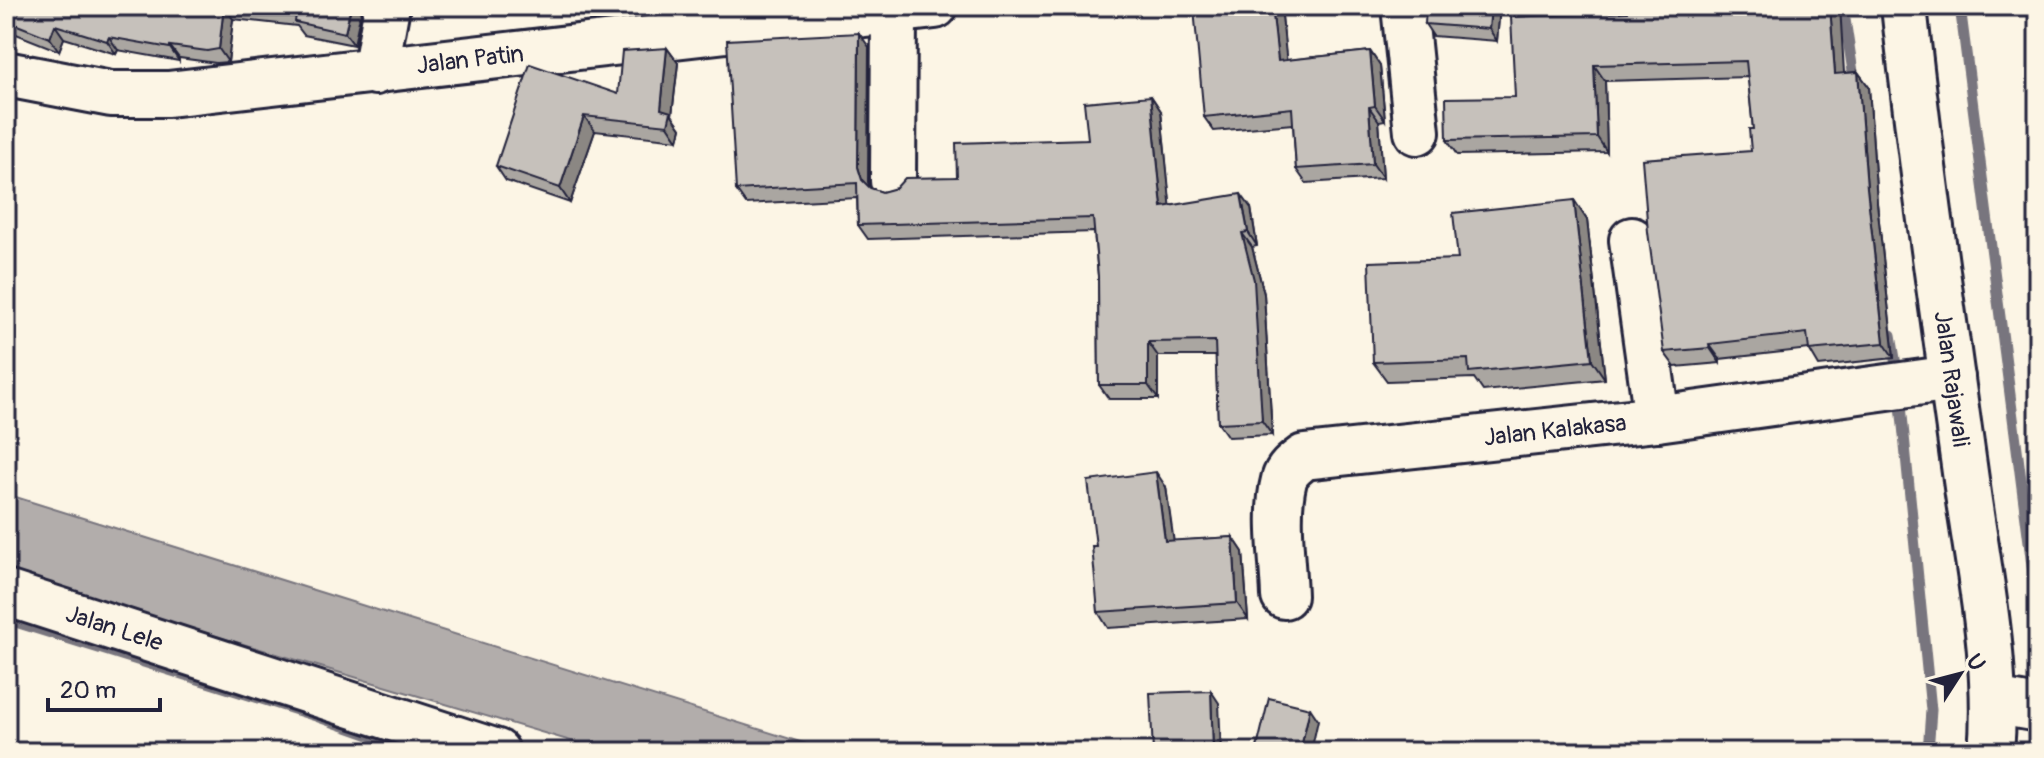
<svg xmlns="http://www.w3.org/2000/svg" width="2044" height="758" viewBox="0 0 2044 758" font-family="Pangolin,sans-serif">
<rect width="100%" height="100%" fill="#fcf5e5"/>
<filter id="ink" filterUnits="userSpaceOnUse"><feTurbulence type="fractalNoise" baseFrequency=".0125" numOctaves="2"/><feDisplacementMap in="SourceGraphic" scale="16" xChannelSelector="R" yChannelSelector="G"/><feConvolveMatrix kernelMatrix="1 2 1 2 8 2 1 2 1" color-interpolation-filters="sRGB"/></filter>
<g filter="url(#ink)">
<path fill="#b2adab" stroke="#78757e" stroke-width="2" d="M6,494L832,752H608L6,574Z"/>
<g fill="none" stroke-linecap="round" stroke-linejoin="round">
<g stroke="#78757e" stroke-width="11">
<path d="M1843,6L1855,85"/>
<path d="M1960,6L2038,612"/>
<path d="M1891,335L1898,377"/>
<path d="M1900,395L1931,710L1928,752"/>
<path d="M6,619L316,716L418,752"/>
</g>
<defs>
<g id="minor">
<path d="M1404,6L1417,132"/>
<path d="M6,12L8,6"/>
<path d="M375,72L387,6"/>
<path id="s1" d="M6,74L111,94H168L935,6"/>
<path d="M893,181L894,12"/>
<path d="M1632,240L1657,419"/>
<path id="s2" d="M1284,596C1283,561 1275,514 1284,480C1287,469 1296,463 1304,457L1657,419L1952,378"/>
<path d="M1993,701L2038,709"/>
</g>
<g id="major">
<path id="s3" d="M1904,6C1921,167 1945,327 1967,487C1979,574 1999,664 1991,752"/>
<path id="s4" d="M6,593L497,752"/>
</g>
</defs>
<use href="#minor" stroke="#22223b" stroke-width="50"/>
<use href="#major" stroke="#22223b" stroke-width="50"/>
<use href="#minor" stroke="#fcf5e5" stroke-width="44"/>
<use href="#major" stroke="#fcf5e5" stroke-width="44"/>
</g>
<g fill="#aaa6a1" stroke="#22223b" stroke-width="2">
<path d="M21,6H362L354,45L304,35L297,26L233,19L228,62L216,63L179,58V61L118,50L116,54L64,38L59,51L16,34L7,21L14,17Z"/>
<path d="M1222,6H1275L1282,16L1286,60L1370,51L1380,66L1385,120L1379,121L1383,178L1306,183L1296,169L1293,124L1214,131L1204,117Z"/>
<path d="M1500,6L1497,41L1433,36L1425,24Z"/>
<path d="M1627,12L1844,73L1858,72L1869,87L1877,203L1894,358L1819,366L1809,349L1720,359V363L1675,367L1664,352L1751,151L1753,129L1748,77L1605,81L1607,152L1457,155L1447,140L1515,97Z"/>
<path d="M869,47L868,182L870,188L882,192L957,177L1088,139L1151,96L1161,111L1170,205L1251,208L1257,246L1252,247L1264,294L1272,435L1228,437L1218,423L1216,356H1158V399H1109L1099,385L1098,276L1094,232L868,239L858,225L857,198L746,204L736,190Z"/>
<path d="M667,48L678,63L672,115L681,128L678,140L595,131L570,203L506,181L496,166L618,94Z"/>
<path d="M1574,200L1587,220L1605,379L1483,391L1474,378L1387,381L1373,362L1458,259Z"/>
<path d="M1166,487L1173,541L1233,537L1243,552L1248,619L1108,628L1098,612L1096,546Z"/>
</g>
<g fill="#8b8783" stroke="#22223b" stroke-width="2">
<path d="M224,6L233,19L228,62L219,49Z"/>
<path d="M351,6H362L354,45L345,33Z"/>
<path d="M1272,6H1275L1282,16L1288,75L1278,61Z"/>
<path d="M1491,6H1500L1497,41L1489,29Z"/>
<path d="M1830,6H1840L1845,89L1835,74Z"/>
<path d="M55,25L64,38L59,51L50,38Z"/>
<path d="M859,33L869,47L868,182L872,194L862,180L858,167Z"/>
<path d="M109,37L118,50L116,54L107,41Z"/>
<path d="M170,46L179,58V61L170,48Z"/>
<path d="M667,48L678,63L672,115L681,128L678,140L668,125L661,109Z"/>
<path d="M1370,51L1380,66L1385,120L1375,106Z"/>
<path d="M1594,65L1605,81L1607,152L1597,137Z"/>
<path d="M1858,72L1869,87L1877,203L1894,358L1884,343L1867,188Z"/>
<path d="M1151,96L1161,111L1172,221L1162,207Z"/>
<path d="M1369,107L1379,121L1383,178L1373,164Z"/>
<path d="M584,116L595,131L570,203L560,188Z"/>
<path d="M1241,194L1251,208L1257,246L1248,232Z"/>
<path d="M1574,200L1587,220L1605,379L1592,360Z"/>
<path d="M1242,233L1252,247L1264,294L1272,435L1262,421Z"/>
<path d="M1148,342L1158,356V399L1148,385Z"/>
<path d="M1709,344L1720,359V363L1710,348Z"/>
<path d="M1156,472L1166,487L1176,557L1165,541Z"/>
<path d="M1233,537L1243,552L1248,619L1237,603Z"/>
<path d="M1211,691L1219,703L1221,752H1213Z"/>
<path d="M1310,708L1318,720L1311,752H1300Z"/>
</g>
<g fill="#c6c1bb" stroke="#22223b" stroke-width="2">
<path d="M21,6H224L219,49L207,51L170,46V48L109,37L107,41L55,25L50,38L7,21L14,17Z"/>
<path d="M227,6H351L345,33L295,22L296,14Z"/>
<path d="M1222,6H1272L1278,61L1370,51L1375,106L1369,107L1373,164L1296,169L1292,108L1204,117L1194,9Z"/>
<path d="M1426,6H1491L1489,29L1425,24Z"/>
<path d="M1627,6H1830L1835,74L1858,72L1867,188L1884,343L1809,350L1807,333L1709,344L1710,348L1664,352L1648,232L1642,159L1751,151L1749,129H1753L1746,61L1594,65L1597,137L1447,140L1446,98L1515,97L1511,17L1627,12Z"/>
<path d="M859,33L858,167L862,180L870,188L882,192L896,188L905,178L957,177L956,143L1088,139L1084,102L1151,96L1162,207L1241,194L1248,232L1242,233L1254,280L1262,421L1218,423L1215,341L1148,342V385H1099L1098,276L1093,218L858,225L857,183L736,190L727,40Z"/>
<path d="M667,48L661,109L671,112L668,125L584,116L560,188L496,166L530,64L618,94L622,51Z"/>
<path d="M1574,200L1592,360L1469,372L1468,359L1373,362L1369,262L1458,259L1453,213Z"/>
<path d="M1156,472L1165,541L1233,537L1237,603L1098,612L1092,546H1096L1088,481Z"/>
<path d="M1211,691L1213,752H1153L1150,693Z"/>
<path d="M1269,698L1310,708L1300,752H1256Z"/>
</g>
</g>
<g text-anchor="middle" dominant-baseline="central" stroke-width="6" stroke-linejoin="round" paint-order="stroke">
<g font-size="24" fill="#22223b" stroke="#fcf5e5">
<text stroke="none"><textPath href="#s1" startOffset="468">Jalan Patin</textPath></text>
<text stroke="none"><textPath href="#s3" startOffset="376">Jalan Rajawali</textPath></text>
<text stroke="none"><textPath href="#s2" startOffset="400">Jalan Kalakasa</textPath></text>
<text stroke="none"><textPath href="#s4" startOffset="114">Jalan Lele</textPath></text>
</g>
</g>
<rect width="2044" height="758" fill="none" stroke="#fcf5e5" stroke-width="32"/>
<rect x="16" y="16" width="2012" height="726" fill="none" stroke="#22223b" stroke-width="3" filter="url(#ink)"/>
<g transform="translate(1960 674) rotate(54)" stroke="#fcf5e5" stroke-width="6" paint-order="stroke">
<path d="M0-6L14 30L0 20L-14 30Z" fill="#22223b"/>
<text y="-12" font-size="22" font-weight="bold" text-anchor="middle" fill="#22223b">U</text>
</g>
<path d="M48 698v12h112v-12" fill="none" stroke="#22223b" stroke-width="4"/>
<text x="60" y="698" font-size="24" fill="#22223b" stroke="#fcf5e5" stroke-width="6" paint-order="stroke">20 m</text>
</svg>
